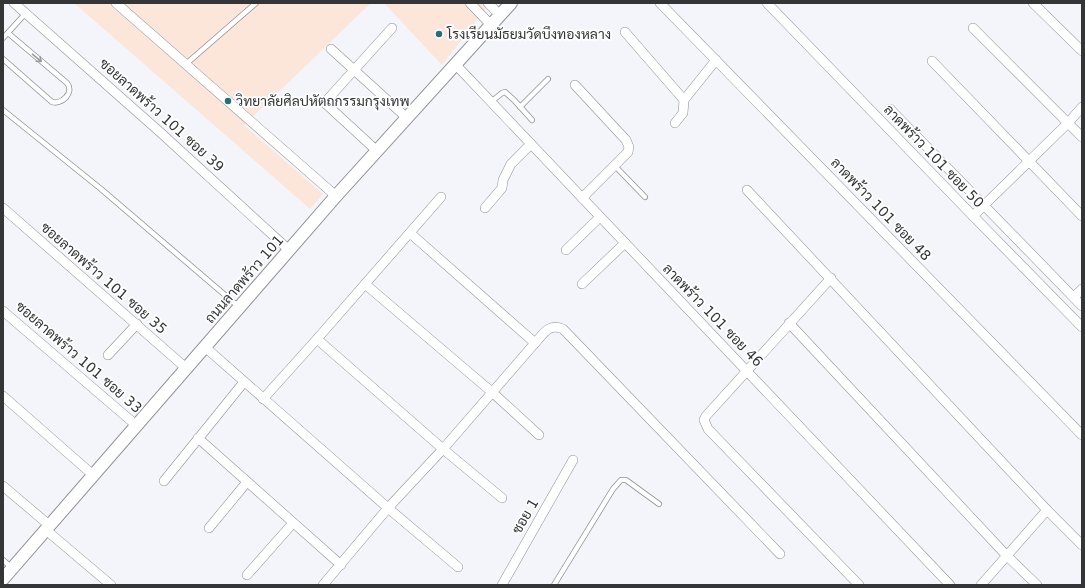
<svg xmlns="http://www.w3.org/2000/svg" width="1085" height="588" viewBox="0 0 1085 588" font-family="'DejaVu Sans',Sarabun,sans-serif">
<rect width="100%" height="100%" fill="#f3f5fa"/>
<g fill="#fce6d9">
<path d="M74,3H371L244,125L323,194L310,209Z"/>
<path d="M384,3H490L442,65Z"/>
</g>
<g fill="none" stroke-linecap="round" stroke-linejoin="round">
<defs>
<g id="lane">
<path d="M3,38L26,13"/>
<path d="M3,59L52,102C61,105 75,93 67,83L8,33"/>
<path d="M186,64L256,3"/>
<path d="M491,102L502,93L505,92L514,100L532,120"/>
<path d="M520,107L548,79"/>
<path d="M3,110L101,189L239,307"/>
<path d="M614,165L645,197"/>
<path d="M3,560L12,568"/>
<path d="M554,585L613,489L621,480H626L659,504"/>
</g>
<g id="street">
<path d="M14,3L161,133L289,250"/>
<path d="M116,3L336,196"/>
<path d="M470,3L491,25"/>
<path d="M488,3L500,15"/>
<path d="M660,3L1082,435"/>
<path d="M767,3L973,216L1082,327"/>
<path d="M1033,3L1082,51"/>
<path d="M973,28L1082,137"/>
<path d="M625,32L684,100"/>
<path d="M331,49L407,118"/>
<path d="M932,61L1082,216"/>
<path d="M456,65L950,585"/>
<path d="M575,85L626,140L629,147L628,152L582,198"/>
<path d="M890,109L1082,306"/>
<path d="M675,123L683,113L684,100L716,60"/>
<path d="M377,151L326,104L327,100L392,28"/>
<path d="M747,190L1047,510L1082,545"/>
<path d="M3,208L186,368"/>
<path d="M485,208L502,188L503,180L511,164L531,144"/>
<path d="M973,216L1068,123L1082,107"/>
<path d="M410,233L535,343"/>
<path d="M566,250L600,217"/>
<path d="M831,278L706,416L704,420L708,429L859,585"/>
<path d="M365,284L493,393L539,435"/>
<path d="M582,284L625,243"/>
<path d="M1074,297L1082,289"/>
<path d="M3,311L136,425"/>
<path d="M789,323L1007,556L1037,585"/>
<path d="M317,339L443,449L502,498"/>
<path d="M205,347L388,508L458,567"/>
<path d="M108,355L137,324"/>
<path d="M3,396L93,475"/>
<path d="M263,399L317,339L441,197"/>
<path d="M198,438L341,565"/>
<path d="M164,481L244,382"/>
<path d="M3,486L49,525"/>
<path d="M209,528L247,482"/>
<path d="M46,530L111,585"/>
<path d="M247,575L293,523"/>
<path d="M323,585L388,508L443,449L535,343C544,333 549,323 563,329L780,554"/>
<path d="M502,585L573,460"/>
<path d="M981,585L1047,510"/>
</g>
<path id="secondary" d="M3,579L336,196L511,3"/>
</defs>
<use href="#lane" stroke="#8e9094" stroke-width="6"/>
<use href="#street" stroke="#8e9094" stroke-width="10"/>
<use href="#secondary" stroke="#8e9094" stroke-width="14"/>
<use href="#lane" stroke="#fff" stroke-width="4.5"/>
<use href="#street" stroke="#fff" stroke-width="9"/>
<use href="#secondary" stroke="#fff" stroke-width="12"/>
</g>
<defs><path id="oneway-shaft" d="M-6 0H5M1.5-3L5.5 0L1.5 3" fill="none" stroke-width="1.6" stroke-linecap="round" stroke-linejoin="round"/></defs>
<use stroke="#9a9a9b" href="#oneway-shaft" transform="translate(37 58) rotate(40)"/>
<g fill="#266f79" stroke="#fff" stroke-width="1.5">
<circle cx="439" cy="34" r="4"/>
<circle cx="228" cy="101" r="4"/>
</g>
<g text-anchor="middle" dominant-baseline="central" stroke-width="3.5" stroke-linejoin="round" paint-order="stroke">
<g font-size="14" fill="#343537" stroke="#fff" text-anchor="start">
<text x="447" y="34">โรงเรียนมัธยมวัดบึงทองหลาง</text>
<text x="236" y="101">วิทยาลัยศิลปหัตถกรรมกรุงเทพ</text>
</g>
<g font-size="14" fill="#343537" stroke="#fff">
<text transform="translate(162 115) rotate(42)">ซอยลาดพร้าว 101 ซอย 39</text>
<text transform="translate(934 156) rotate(46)">ลาดพร้าว 101 ซอย 50</text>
<text transform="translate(881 209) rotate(46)">ลาดพร้าว 101 ซอย 48</text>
<text transform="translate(104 278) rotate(41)">ซอยลาดพร้าว 101 ซอย 35</text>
<text transform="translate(244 279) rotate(-49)">ถนนลาดพร้าว 101</text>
<text transform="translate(713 315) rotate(46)">ลาดพร้าว 101 ซอย 46</text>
<text transform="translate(79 357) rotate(41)">ซอยลาดพร้าว 101 ซอย 33</text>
<text transform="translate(525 516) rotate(-60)">ซอย 1</text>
</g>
</g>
<rect width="1085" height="588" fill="none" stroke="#343537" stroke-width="8"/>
</svg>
